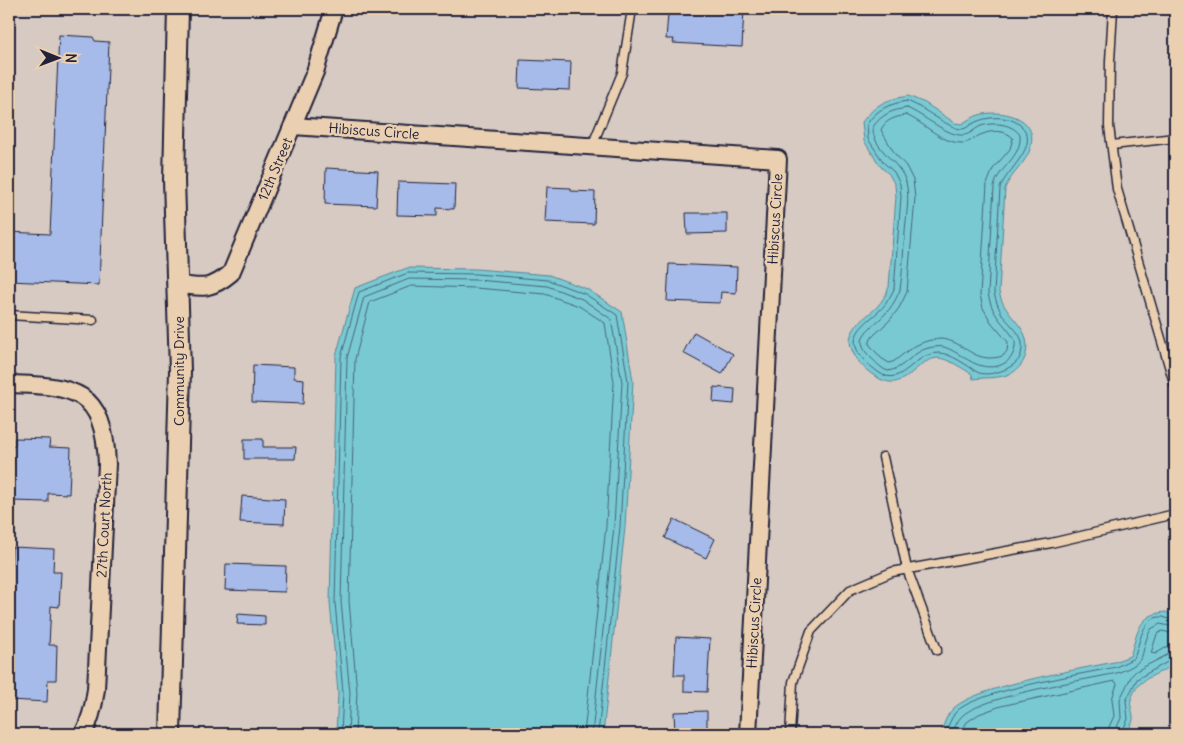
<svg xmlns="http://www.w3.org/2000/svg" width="1184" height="743" viewBox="0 0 1184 743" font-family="Delius,sans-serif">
<rect width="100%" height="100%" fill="#d6cac2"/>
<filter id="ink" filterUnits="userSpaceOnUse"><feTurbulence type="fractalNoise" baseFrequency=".02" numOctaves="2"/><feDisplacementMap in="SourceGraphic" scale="10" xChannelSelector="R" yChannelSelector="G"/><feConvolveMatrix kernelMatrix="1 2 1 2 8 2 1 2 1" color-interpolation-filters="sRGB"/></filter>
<g filter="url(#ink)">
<g fill="#79c9d3" stroke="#568696">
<path d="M908,96L925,103L955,123L962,124C967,120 973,117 979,115C1000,109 1038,116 1031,146C1027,163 1012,172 1005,188L999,292C1005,320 1032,325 1026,354C1024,362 1019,369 1012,373C1000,379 986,377 973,379L972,374C963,369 948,358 937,358C919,360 912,378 895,382C876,385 844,354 851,335C856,322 868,316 877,307C882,301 886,295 889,287L896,197L895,185L889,174L881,167L864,141L862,122C877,103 885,100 908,96Z"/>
<path d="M407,268L476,269L549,275L587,289L622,312L633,381L625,527L603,734H336L338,693L330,602L336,356L355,288Z"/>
<path d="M1166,612L1175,617V663C1158,677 1138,675 1131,700C1129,706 1134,713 1133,720C1132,725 1128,729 1127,734H941C943,726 946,716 952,710C971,687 1081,669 1114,662L1130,656C1138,634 1137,614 1166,612Z"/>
</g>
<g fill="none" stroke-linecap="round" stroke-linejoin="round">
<g stroke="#456578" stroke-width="1">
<path d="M907,101C922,106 951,130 962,129C966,129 968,126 972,124C977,121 983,119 990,118C1000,117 1012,118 1020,125C1043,144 1006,170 1000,188L994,293C996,301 998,307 1002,314C1012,329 1028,335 1020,357C1015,369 987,378 977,372C968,366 950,353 939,353C910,353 901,394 873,368C866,363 859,356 856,347C851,331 870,320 879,311C886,305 890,297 894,289L901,197L900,184L894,172L884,163L868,139L867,124C877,109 889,104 907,101Z"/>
<path d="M907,108C922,114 949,137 963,135C970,135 974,129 981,126C993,122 1012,123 1020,135C1022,158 998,167 994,187L988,293C992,317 1004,322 1015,340C1017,360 1001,370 982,366C969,363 957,351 944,347C939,346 933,347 928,348C912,352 904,369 888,371C881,369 876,362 870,357C850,336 873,328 885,314C892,307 896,299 900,290C903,271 903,252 905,232C906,216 910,198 906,182C900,161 872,150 873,127C882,114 892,110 907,108Z"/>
<path d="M906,115C925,123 941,143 962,143C971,143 975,136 983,134C992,130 1006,130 1013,138L1010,149L993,169L987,184L980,295L983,308L991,322L1008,342L1007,351L1003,356C972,365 966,341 941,339C926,339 913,346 902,355C898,358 895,362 889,363L881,358L869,344L872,337L890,320L899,308L907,292L915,198L913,180L906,166L895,154L881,130C885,120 895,117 906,115Z"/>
<path d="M1175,634L1162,631L1157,634L1151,653L1155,654L1167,647L1175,646"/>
<path d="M341,734L343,693L335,602L341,357L359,292L408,273L476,274L548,280L585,294L617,315L628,381L620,527L598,734"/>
<path d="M348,734L350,693L341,602L347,358L364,297L409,279L476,280L547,286L582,299L611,319L622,382L614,526L592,734"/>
<path d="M355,734L357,692L349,601L355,359L370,302L411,286L475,288L545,294L579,306L605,323L614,382L606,526L584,734"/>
<path d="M946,734C947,727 951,719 955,713C973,691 1084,674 1116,667L1134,658C1140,644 1142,615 1163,617C1167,618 1171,620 1175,621"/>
<path d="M952,734C954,729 957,721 961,717C980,696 1086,680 1117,673C1152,660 1137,655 1151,629L1160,624L1175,627"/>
<path d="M960,734L967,722L979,714L1001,706L1115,681L1117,684L1112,699L1114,716L1109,727V734"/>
<path d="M1116,734L1117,727L1121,718L1120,699L1132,675L1136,671L1169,654L1175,653"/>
<path d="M1123,734V730L1128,719L1126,701L1137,679L1171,660H1175"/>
</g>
</g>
<g fill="#a6bbe9" stroke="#22223b">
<path d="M675,9L704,11V9H744L742,47L673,43L674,39H666L668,14H675Z"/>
<path d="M59,35L93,37L95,41L109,42L99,285L9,281V232L50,234Z"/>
<path d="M520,60L571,62L570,90L519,88Z"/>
<path d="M326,168L378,171L376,206L325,204Z"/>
<path d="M398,182L455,184L454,209L437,208V216L397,215Z"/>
<path d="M547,187L571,188V191L595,192L594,224L545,222Z"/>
<path d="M686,213H727V233L687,234Z"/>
<path d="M669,264L737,267L736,293L721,292L720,303L667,301Z"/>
<path d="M694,332L733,354L722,374L683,353Z"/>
<path d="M253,365L294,367V378L304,379L303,404L252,402Z"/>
<path d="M714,387L735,389L734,404L713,402Z"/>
<path d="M15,438L50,439L49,447L71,448L69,494L48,493V502L12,501L13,492H9V446H15Z"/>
<path d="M244,439H263V447H296L295,459H244Z"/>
<path d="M242,496L285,499L284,524L240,522Z"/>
<path d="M674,519L715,539L706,558L665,538Z"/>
<path d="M12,547L54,549L53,572H61L59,607L51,606L49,645H57L56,680H48L47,702L9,700V570H11Z"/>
<path d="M226,564L286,566L285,592L225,590Z"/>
<path d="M238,614L265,616V625L237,624Z"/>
<path d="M676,637L710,639L707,692L684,691V675H674Z"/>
<path d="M707,711V734H675L674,712Z"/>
</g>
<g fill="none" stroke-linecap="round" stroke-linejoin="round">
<defs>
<g id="service">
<path d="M1113,9L1110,61L1109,126L1117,189L1175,386"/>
<path d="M1112,145L1175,138"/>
<path d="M592,146L622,73L632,9"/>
<path d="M9,315L93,320"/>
<path d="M883,457L907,569L937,650"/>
<path d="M790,734L793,682L811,631L850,590L892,572L1051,543L1175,514"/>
</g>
<g id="minor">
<path d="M293,126L778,159L748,734"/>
<path d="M178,284C203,289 212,289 231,273L315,72L334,9"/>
<path d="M9,384C75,386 104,389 107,464L96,689C94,705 91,720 83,734"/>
</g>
<path id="tertiary" d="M170,734L180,371L174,180L178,9"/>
</defs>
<use href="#service" stroke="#22223b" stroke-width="11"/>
<use href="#minor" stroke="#22223b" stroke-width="20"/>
<use href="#tertiary" stroke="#22223b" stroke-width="24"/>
<use href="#service" stroke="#ead0b1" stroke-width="8"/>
<use href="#minor" stroke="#ead0b1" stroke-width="16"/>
<use href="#tertiary" stroke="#ead0b1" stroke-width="20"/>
</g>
</g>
<g text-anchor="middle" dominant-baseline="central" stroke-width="5" stroke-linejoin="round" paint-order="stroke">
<g font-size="14" fill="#22223b" stroke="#ead0b1">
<text transform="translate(374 131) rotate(4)">Hibiscus Circle</text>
<text transform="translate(275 169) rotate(-67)">12th Street</text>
<text transform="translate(775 219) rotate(-87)">Hibiscus Circle</text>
<text transform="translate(179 371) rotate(-90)">Community Drive</text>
<text transform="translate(104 525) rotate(-87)">27th Court North</text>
<text transform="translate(754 623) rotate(-87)">Hibiscus Circle</text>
</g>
</g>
<rect width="1184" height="743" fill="none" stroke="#ead0b1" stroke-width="30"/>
<rect x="15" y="15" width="1154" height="713" fill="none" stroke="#22223b" stroke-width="2" filter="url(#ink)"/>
<g transform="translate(58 58) rotate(91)" stroke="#ead0b1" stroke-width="4" paint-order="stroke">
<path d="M0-4L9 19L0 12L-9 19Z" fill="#22223b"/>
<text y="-8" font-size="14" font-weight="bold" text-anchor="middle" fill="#22223b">N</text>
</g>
</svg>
